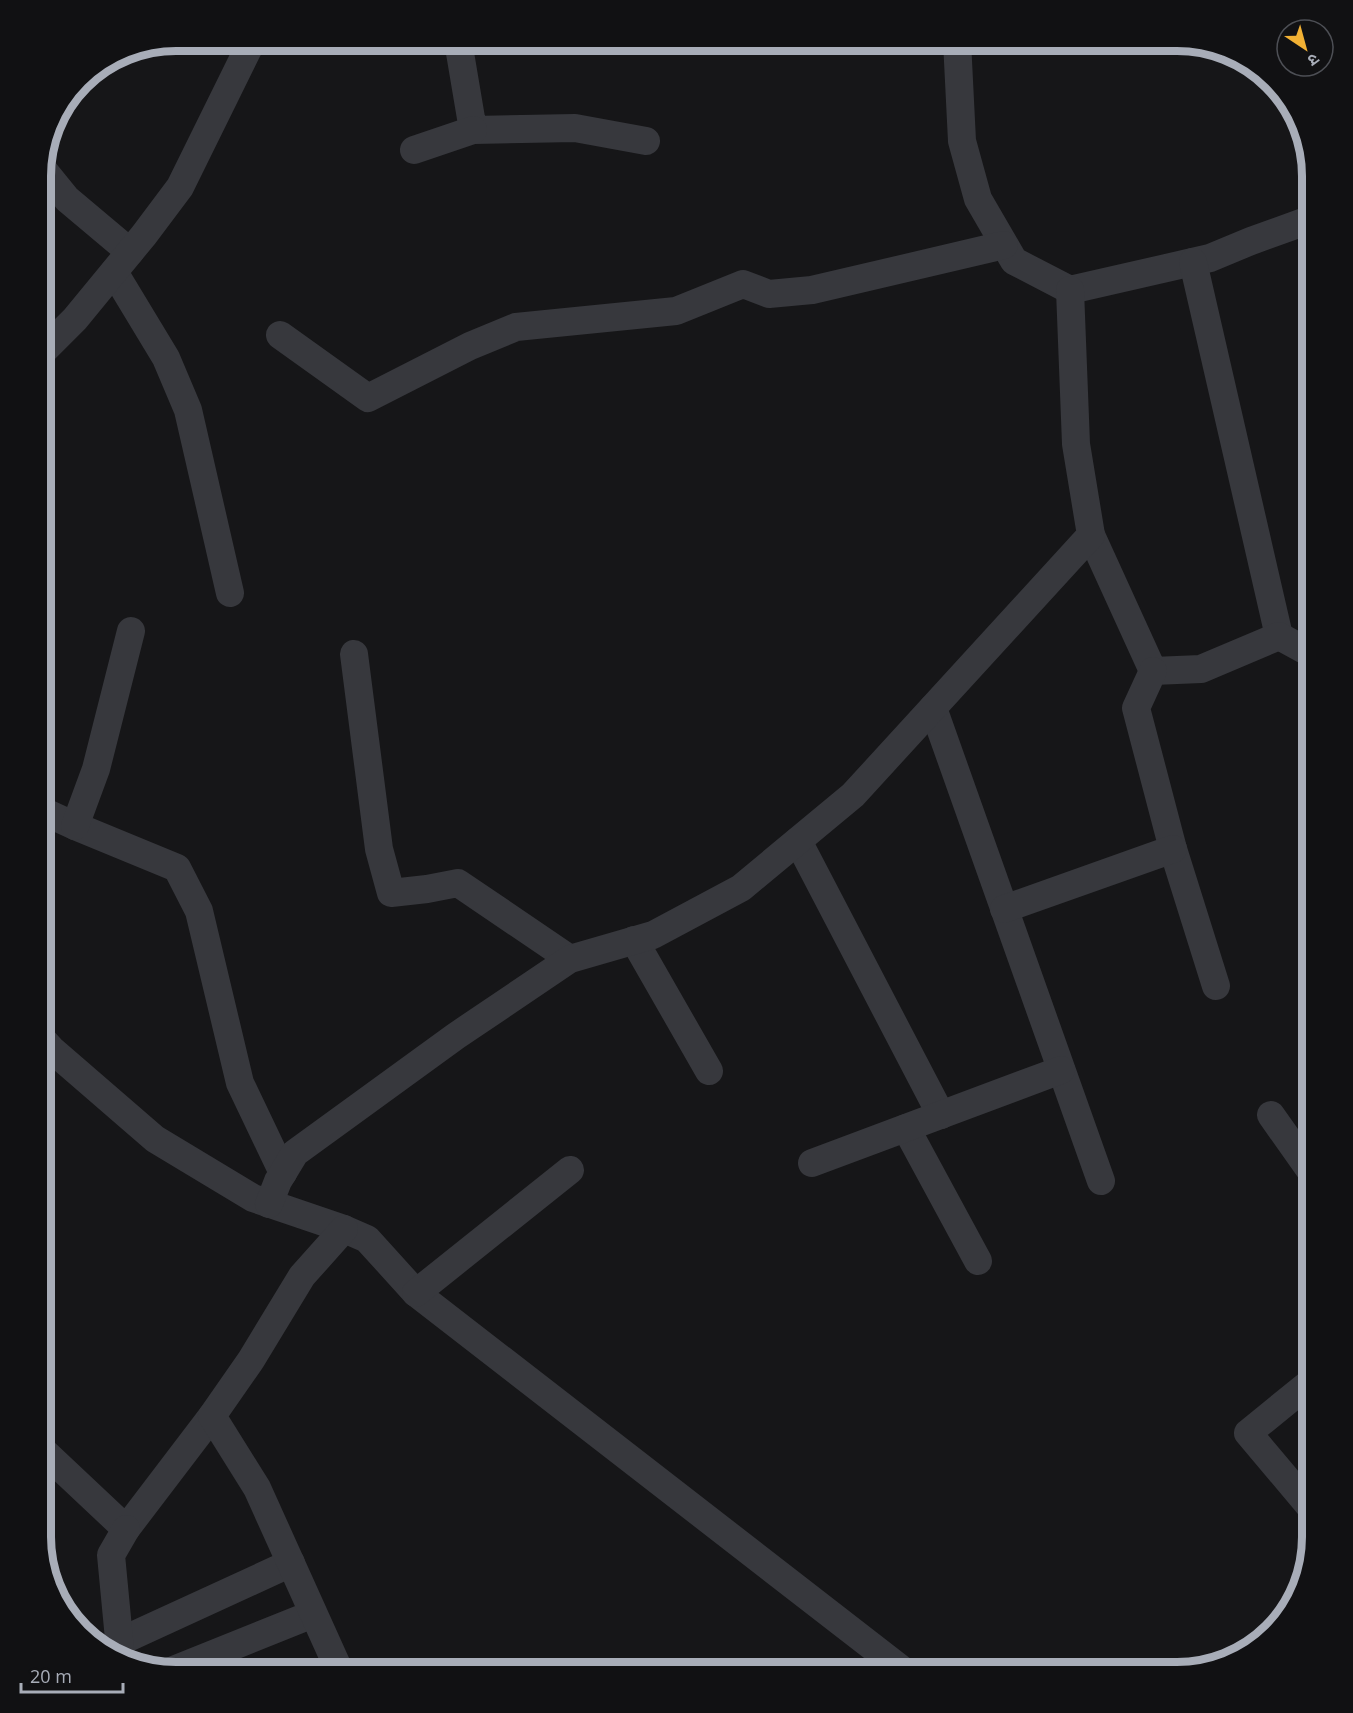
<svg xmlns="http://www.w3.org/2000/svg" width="1353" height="1713" viewBox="0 0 1353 1713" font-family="'Open Sans','Noto Sans Devanagari',sans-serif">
<rect width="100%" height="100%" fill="#161618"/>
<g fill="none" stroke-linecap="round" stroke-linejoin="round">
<g stroke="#37383d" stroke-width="28">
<path d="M458,41L473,130L575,128L646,141"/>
<path d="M957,41L962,141L978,199L1014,261L1070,290L1210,258L1251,241L1312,219"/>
<path d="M414,150L473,130"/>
<path d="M41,167L67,199L130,252"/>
<path d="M1193,262L1279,636"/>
<path d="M114,272L166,358L188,410L230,593"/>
<path d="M280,335L368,398L470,346L516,327L676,311L743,284L769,294L812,290L1004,245"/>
<path d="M41,353L75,319L144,235L180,187L252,41"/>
<path d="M1091,535L1153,671L1201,669L1279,636L1312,654"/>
<path d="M354,654L379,849L391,893L427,889L458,883L570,959"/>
<path d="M1153,671L1136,708L1173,849L1216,986"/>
<path d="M933,708L1101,1181"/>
<path d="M41,813L49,814L75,826L177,868L199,911L240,1083L283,1173"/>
<path d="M75,826L96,769L131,631"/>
<path d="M798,841L941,1115"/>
<path d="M1004,909L1173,849"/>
<path d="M634,940L709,1071"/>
<path d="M41,1038L51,1049L155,1139L253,1198L344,1229L367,1239L416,1293L905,1672"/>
<path d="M1271,1115L1312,1173"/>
<path d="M906,1128L978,1261"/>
<path d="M812,1163L1061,1070"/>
<path d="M269,1204L278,1181L295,1153L456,1036L570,959L653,935L741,888L853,795L1091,535L1076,444L1070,290"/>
<path d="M416,1293L570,1170"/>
<path d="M41,1449L126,1529L212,1416"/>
<path d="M1312,1509L1248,1433L1312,1381"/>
<path d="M119,1642L291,1563"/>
<path d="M121,1660L111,1555L126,1529"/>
<path d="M171,1671L313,1614"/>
<path d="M340,1672L257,1488L212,1416L251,1360L302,1276L344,1229"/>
</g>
</g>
<path d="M0 0H1353V1713H0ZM176 51H1177A125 125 0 0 1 1302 176V1537A125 125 0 0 1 1177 1662H176A125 125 0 0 1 51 1537V176A125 125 0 0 1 176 51Z" fill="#111113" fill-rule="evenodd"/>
<path fill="none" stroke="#a8adb8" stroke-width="8" d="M176 51H1177A125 125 0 0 1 1302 176V1537A125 125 0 0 1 1177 1662H176A125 125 0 0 1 51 1537V176A125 125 0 0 1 176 51Z"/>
<g transform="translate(1305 48) rotate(144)"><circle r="28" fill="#111113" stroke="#4d4f55" stroke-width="1.5"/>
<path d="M0-4.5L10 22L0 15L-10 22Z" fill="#f2b134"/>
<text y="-9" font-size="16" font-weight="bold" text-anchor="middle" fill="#a8adb8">उ</text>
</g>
<path d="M21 1683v9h102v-9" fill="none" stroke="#a8adb8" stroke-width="3"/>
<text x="30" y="1683" font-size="18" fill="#a8adb8" stroke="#111113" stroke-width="4.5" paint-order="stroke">20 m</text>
</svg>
